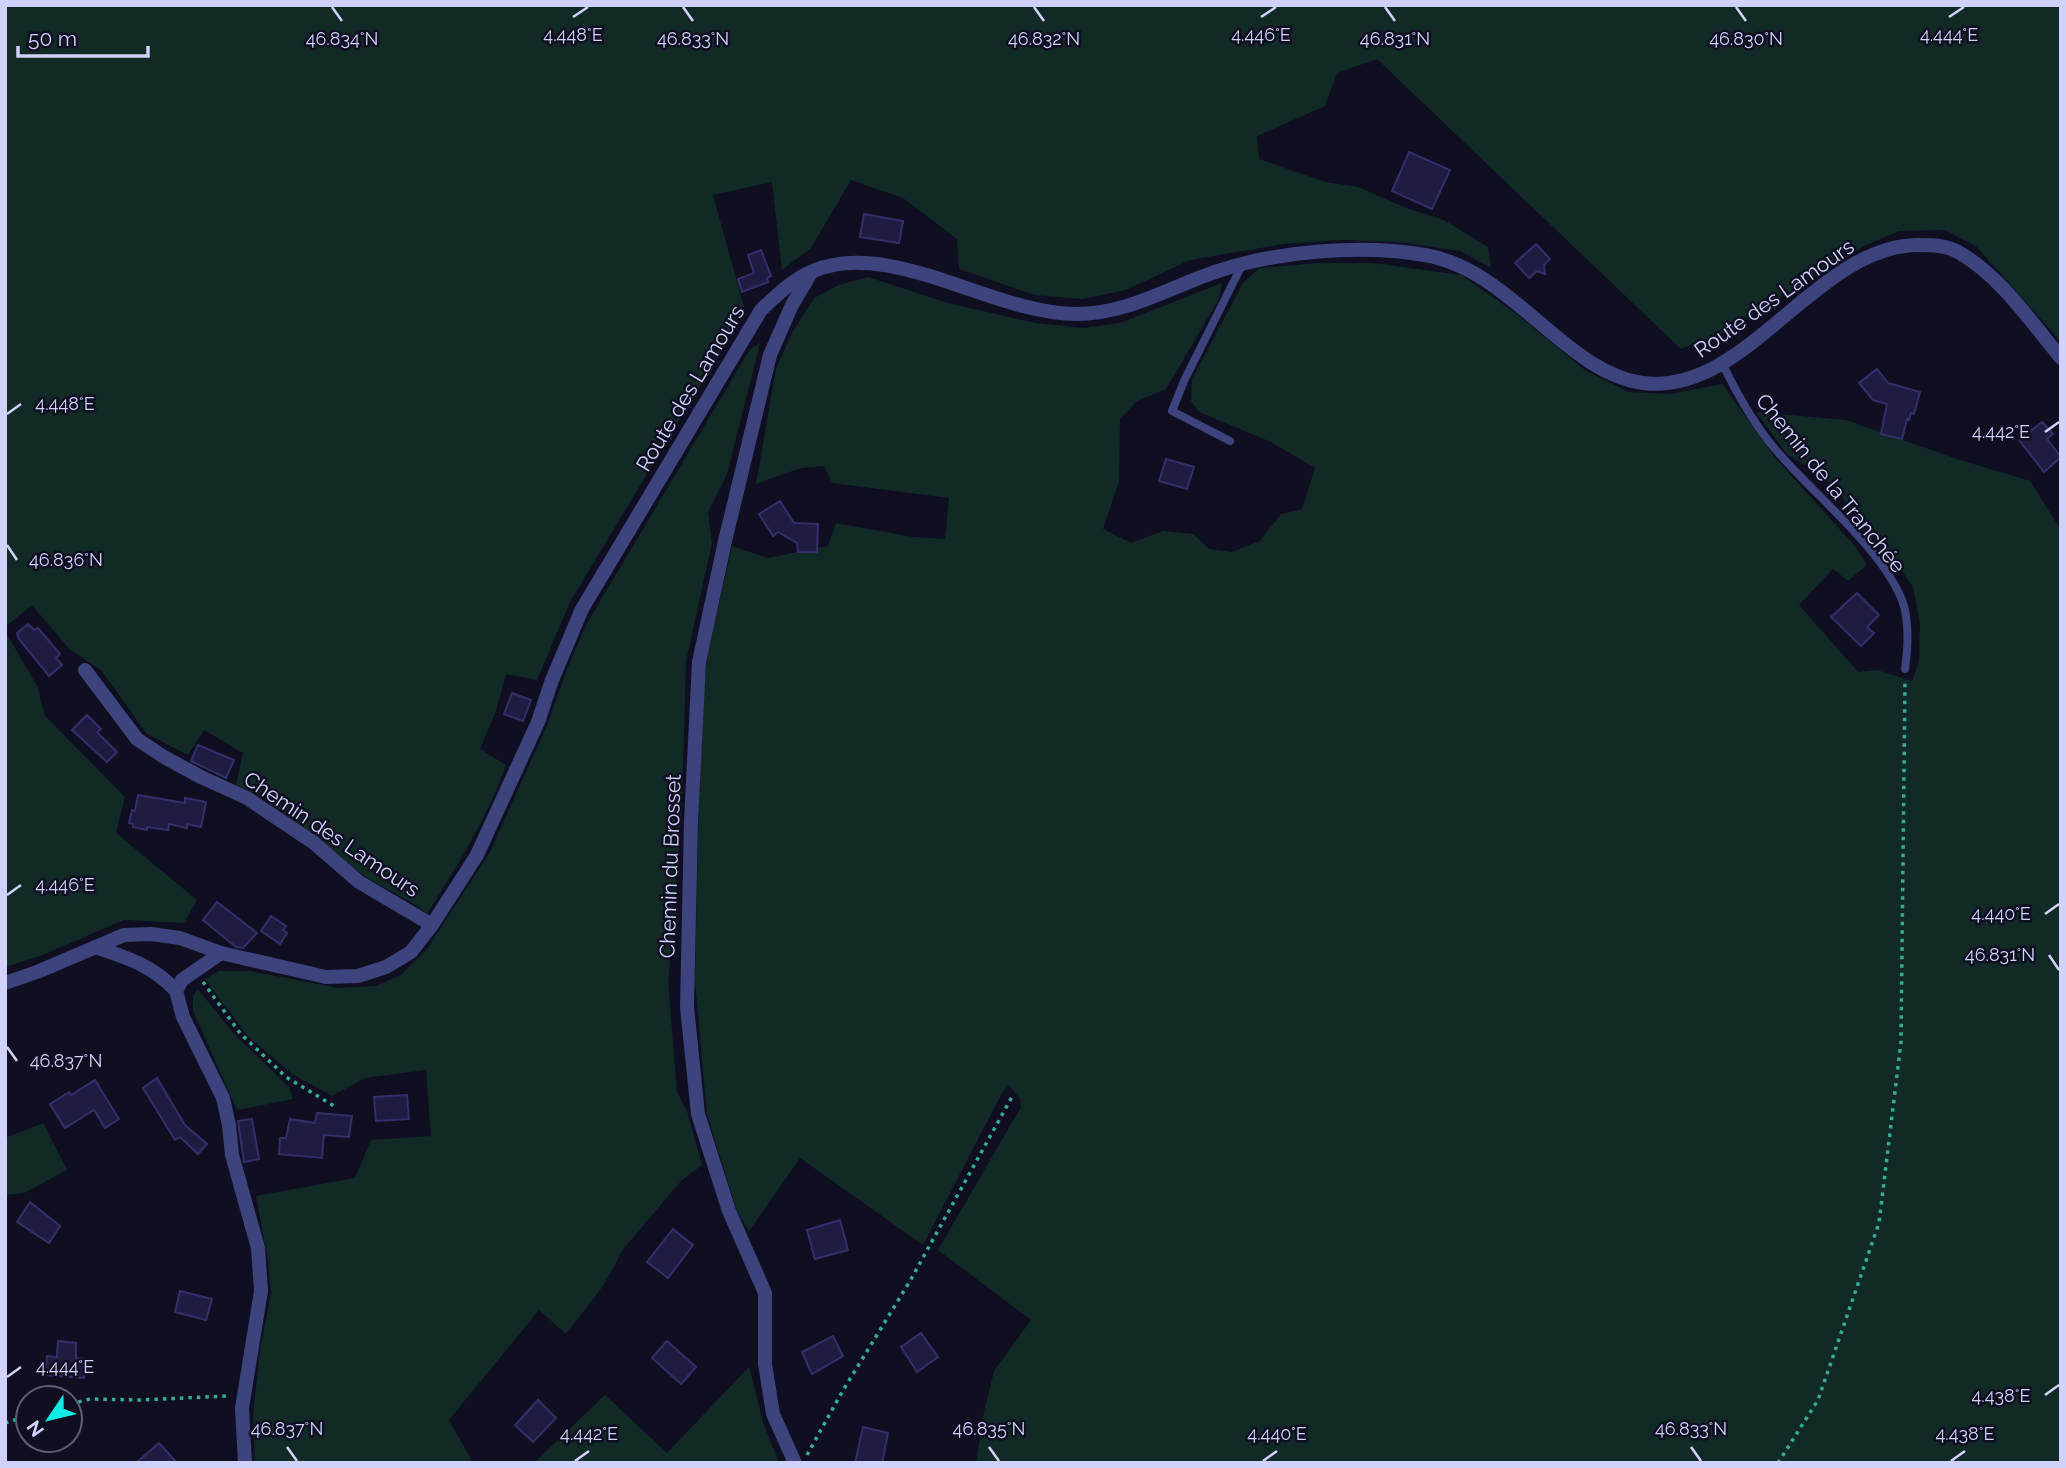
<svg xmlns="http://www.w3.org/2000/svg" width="2066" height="1468" viewBox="0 0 2066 1468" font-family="Raleway,sans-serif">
<rect width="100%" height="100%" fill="#0f0f21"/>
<g fill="#122a26">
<path d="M5,5H2061V342L1977,247L1945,230L1899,231L1864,246L1724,332L1681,349L1377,59L1337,73L1325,106L1257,136L1259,159L1325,182L1358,187L1406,208L1444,220L1488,247L1491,268L1460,251L1400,242L1344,240L1283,244L1190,260L1126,290L1082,299L1035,295L959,269L957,239L903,198L851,180L811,248L782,270L772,182L713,195L745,311L570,602L537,680L506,674L496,711L480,749L506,765C487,819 457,866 427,914L419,907L364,876L259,795L236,785L243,753L204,730L188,755L147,734L101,670L69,649L32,605L5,627Z"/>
<path d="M1318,263H1373L1461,275L1518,315L1586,371L1629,392L1670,394L1722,384L1777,460L1855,546L1867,565L1848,581L1833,569L1799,605L1858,672L1877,670L1912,681L1919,661L1920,624L1913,587L1890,554L1826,479L1787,454L1756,412L1846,420L1960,460L2030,481L2061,530V1463H976L984,1412L994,1371L1031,1320L938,1250L1021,1107L1020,1099L1009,1085L1002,1093L923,1245L800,1158L749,1231L737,1211L707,1115L695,981L700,740L707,657L732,546L768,558L828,546L836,523L913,537L945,539L949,498L832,483L824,466L801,468L756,484L776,369L792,333L814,298L839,285L868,277L948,303L1035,323L1085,328L1120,323L1222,283L1219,299L1166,389L1137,401L1120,419L1119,481L1103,529L1131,543L1163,531L1193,534L1209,549L1232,552L1260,541L1281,514L1302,509L1315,468L1271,442L1199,412L1191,401L1192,379L1243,283L1260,268Z"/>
<path d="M760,343L727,474L708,512L712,543L686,661L682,802L673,932L668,981L677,1092L687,1111L702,1165L682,1180L624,1248L603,1286L566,1334L539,1310L449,1420L473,1463H255L253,1416L260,1351L271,1293L268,1260L256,1196L355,1178L371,1140L431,1136L426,1070L365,1078L332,1096L292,1074L248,1036L205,979L219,971H250L338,988L376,986L402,974L427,949L490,852L548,723L567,669L586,625L750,349Z"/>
<path d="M5,631L37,686L45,716L125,797L116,833L197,900L184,923L124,920L40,956L5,967Z"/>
<path d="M198,989L233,1033L289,1087L293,1099L237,1110L193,1011V996Z"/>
<path d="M43,1123L67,1170L24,1193L5,1195V1138Z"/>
<path d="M749,1367L764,1425L779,1463H534L605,1395L667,1453Z"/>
</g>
<g fill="#1e1c40" stroke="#332f6b" stroke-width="2">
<path d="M1409,152L1450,170L1432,209L1392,191Z"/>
<path d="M864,214L903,221L899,243L860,237Z"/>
<path d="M1536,244L1550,259L1544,265L1545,274L1537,271L1529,278L1515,263Z"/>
<path d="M761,250L771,276L767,278L768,282L742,292L738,279L754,273L748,255Z"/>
<path d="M1877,369L1888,383L1920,392L1914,414L1911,413L1909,420L1907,419L1902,439L1881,434L1887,404L1873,400L1859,383Z"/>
<path d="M2042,422L2053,434L2047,439L2061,457L2044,472L2019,440Z"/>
<path d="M1166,459L1194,467L1187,489L1159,481Z"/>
<path d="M780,501L794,523L818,524L817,552H798L797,543L778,532L773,536L759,514Z"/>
<path d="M1857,593L1879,615L1867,627L1874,633L1861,646L1831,617Z"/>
<path d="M28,624L34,630L38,628L60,654L56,658L62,665L49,676L19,639L17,633Z"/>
<path d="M512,693L531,700L523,721L504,714Z"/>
<path d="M87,715L101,729L97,732L117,752L107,762L72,730Z"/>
<path d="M198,745L234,760L226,778L191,761Z"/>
<path d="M138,795L185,803V798L206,802L201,827L187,824V828L169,824L168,830L147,827V830L133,827V824L129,823L132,810L135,811Z"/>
<path d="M217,902L257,933L243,948L236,947L203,920Z"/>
<path d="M271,916L286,926L283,930L287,933L280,944L261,931Z"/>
<path d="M157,1078L185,1125L207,1144L198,1154L180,1137L175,1140L143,1088Z"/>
<path d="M95,1080L119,1119L105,1128L94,1110L65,1128L50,1104L69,1092L71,1095Z"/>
<path d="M407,1095L409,1119L376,1121L374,1097Z"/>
<path d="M317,1113L352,1116L349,1137L324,1135L322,1158L279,1154L280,1138H286L290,1119L315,1123Z"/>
<path d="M252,1119L259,1159L244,1162L238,1121Z"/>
<path d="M30,1202L60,1226L49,1243L17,1222Z"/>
<path d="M840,1220L848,1250L815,1259L807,1230Z"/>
<path d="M673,1229L693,1245L668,1278L647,1262Z"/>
<path d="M180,1291L212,1299L206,1320L175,1312Z"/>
<path d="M921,1333L938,1357L917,1372L901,1347Z"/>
<path d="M833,1336L843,1356L812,1374L802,1352Z"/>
<path d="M58,1341L76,1343V1358L85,1359L84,1378L45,1375L47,1356L57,1357Z"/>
<path d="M667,1341L696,1367L681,1384L652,1358Z"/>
<path d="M538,1400L556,1418L533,1442L515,1425Z"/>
<path d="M863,1427L888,1433L882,1463H855Z"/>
<path d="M159,1443L177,1463H136Z"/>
</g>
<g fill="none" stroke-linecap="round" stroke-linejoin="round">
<g stroke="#36ac94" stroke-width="3.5" stroke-dasharray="3.5 5" stroke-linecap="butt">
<path d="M203,982L240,1033L286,1077L334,1106"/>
<path d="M70,1404L90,1399L139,1400L228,1396"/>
<path d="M5,1423L28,1416"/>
<path d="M807,1455L842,1392L910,1281L1013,1095"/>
<path d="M1778,1463L1818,1400L1879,1223L1901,1042L1905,680"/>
</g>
<g stroke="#3d437d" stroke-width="8">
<path d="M1722,363C1737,394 1753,423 1775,449C1813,494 1880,546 1902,600C1910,621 1908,647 1905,669"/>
<path d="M1230,441L1172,411L1184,381L1242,265"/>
</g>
<g stroke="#3d437d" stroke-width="14">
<path d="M85,670L137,739L164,757L201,777L247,798L314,843L359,882L432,925"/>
<path d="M95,947C126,957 154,966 176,991"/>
<path d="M221,953L182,980L176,991L183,1017L223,1098L229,1125L232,1155L258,1248L261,1291L242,1408L245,1463"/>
<path d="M5,983L37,972L124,935L151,934L180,938L221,953L326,977L358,976L386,967L411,952L432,925L477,855L538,722L552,680L582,609L761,310C777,295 792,280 813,271C891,238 993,314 1076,314C1127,314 1168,288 1215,272C1276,251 1361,244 1425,255C1511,269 1564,372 1643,383C1747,396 1814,247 1917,245C1932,245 1947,245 1960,253C2001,277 2031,322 2061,358"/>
<path d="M795,1463L773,1414L765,1364V1293L729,1211L698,1114L687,1007L691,821L699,662L725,541L770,355L792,305L811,273"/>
</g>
</g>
<path fill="none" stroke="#d1d2fc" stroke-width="2.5" d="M332,7L342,21M683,7L693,21M1034,7L1044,21M1385,7L1395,21M1736,7L1746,21M573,17L588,7M1261,17L1276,7M1949,17L1964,7M7,414L21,404M2045,432L2059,422M7,545L17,560M7,895L21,885M2045,914L2059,904M2049,955L2059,970M7,1047L17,1061M7,1377L21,1367M2045,1395L2059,1385M287,1447L297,1461M989,1447L999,1461M1691,1447L1701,1461M575,1461L589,1451M1263,1461L1277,1451M1951,1461L1965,1451"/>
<g text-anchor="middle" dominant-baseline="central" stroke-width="5" stroke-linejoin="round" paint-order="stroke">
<g font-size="21" fill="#d1d2fc" stroke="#0f0f21">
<text transform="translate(1774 298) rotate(-35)">Route des Lamours</text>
<text transform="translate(690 388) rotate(-59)">Route des Lamours</text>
<text transform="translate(1831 483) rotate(51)">Chemin de la Tranchée</text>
<text transform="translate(332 834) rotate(34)">Chemin des Lamours</text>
<text transform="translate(670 866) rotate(-88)">Chemin du Brosset</text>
</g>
</g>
<g font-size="18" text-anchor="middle" fill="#d1d2fc" stroke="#0f0f21" stroke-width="5" stroke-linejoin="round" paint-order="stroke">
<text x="573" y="41">4.448°E</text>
<text x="1261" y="41">4.446°E</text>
<text x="1949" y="41">4.444°E</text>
<text x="342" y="45">46.834°N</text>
<text x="693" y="45">46.833°N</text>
<text x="1044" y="45">46.832°N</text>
<text x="1395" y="45">46.831°N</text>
<text x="1746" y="45">46.830°N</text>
<text x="65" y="410">4.448°E</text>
<text x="2001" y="438">4.442°E</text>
<text x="66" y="566">46.836°N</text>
<text x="65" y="891">4.446°E</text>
<text x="2001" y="920">4.440°E</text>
<text x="2000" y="961">46.831°N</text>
<text x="66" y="1067">46.837°N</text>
<text x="65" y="1373">4.444°E</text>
<text x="2001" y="1402">4.438°E</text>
<text x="287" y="1435">46.837°N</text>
<text x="989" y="1435">46.835°N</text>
<text x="1691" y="1435">46.833°N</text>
<text x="589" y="1440">4.442°E</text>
<text x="1277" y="1440">4.440°E</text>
<text x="1965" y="1440">4.438°E</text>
</g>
<rect width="2066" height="1468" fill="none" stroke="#d1d2fc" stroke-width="14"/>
<g transform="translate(49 1419) rotate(235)"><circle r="33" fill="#0f0f21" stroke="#5d5d79" stroke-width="2"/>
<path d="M0-5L12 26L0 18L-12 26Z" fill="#0febe2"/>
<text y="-10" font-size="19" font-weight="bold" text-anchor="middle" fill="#d1d2fc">N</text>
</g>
<path d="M18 46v10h130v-10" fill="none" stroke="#d1d2fc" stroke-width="3.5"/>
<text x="28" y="46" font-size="21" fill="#d1d2fc" stroke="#0f0f21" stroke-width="5" paint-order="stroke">50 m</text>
</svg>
